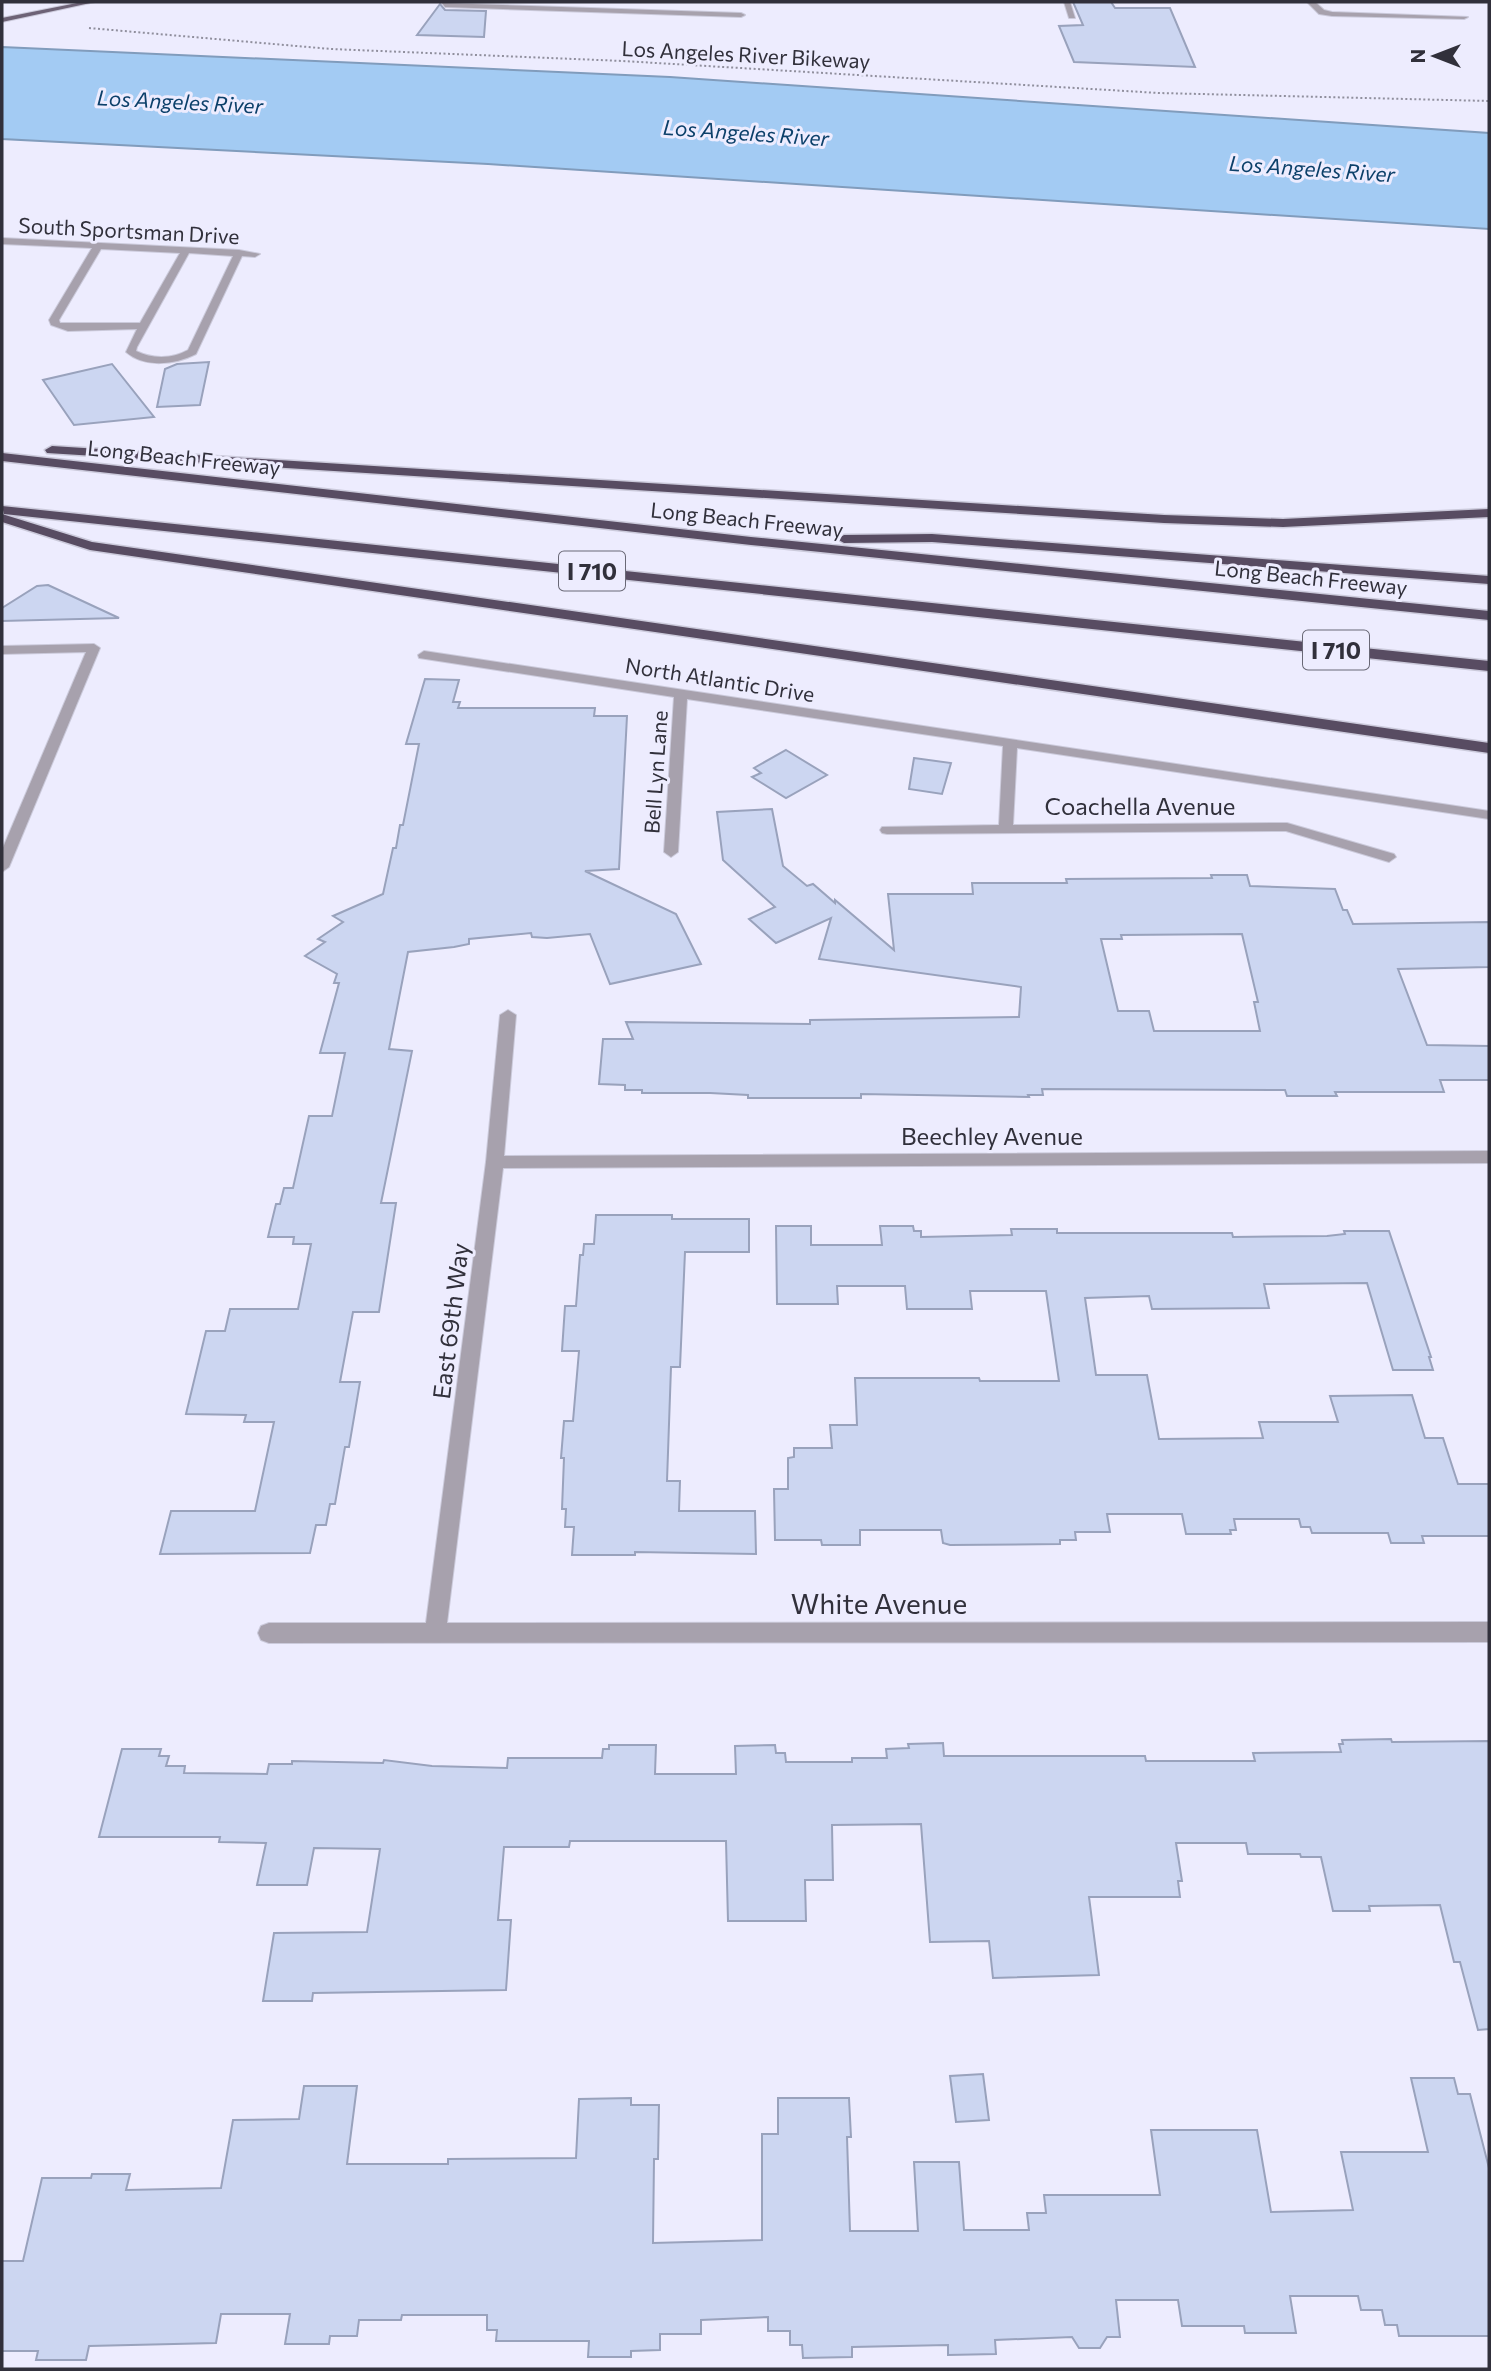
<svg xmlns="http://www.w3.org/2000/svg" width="1491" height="2371" viewBox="0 0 1491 2371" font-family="Commissioner,sans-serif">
<rect width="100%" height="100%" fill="#edecfe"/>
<path fill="#a3cbf3" stroke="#819cbc" stroke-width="2" d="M2,47L670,77L1489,133V229L488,164L2,139Z"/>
<g fill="#ccd6f1" stroke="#99a2bc" stroke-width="2" fill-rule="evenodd">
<path d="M1073,2H1111L1115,8H1170L1195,67L1074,62L1059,26L1083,25Z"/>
<path d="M440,4L445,10L486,11L484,37L417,35Z"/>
<path d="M209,362L200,405L157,407L165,369L177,364Z"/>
<path d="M112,364L154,417L74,425L43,380Z"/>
<path d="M48,585L119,618L2,621V608L37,586Z"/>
<path d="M425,679L459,680L453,702H460L458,708H595L594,716H627L619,869L585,871L676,914L701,964L610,984L590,934L547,938L532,937L531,933L469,939V944L454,947L408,952L389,1049L412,1051L381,1203H396L379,1312H353L340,1382H360L349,1447H345L335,1504H330L326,1525H316L310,1553L160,1554L171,1511H255L274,1422H244L246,1415L186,1414L206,1331H225L230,1309H298L311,1244H293L294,1237H268L276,1204H280L284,1188H293L309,1116H332L345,1053H320L339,983H334L337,974L305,956L325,942L318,939L343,922L333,916L383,894L393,848H396L400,825H403L419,744H406Z"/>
<path d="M786,750L827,775L786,798L752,777L761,773L754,768Z"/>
<path d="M914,758L951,763L942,794L909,789Z"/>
<path d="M772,809L783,866L807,886L813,884L835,903V900L894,950L888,894H973L972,883H1067L1066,879L1212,878L1211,875H1247L1250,886L1335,889L1343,910H1347L1353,924L1489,922V967L1398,969L1427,1045L1489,1046V1080H1440L1444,1092H1335L1337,1096H1287L1285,1090L1042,1089L1043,1095H1028L1029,1097L861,1094V1098H748V1095L710,1093H642V1090H625V1085L599,1084L603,1039H633L626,1022L810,1024V1020L1019,1017L1021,987L819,959L831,918L776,943L749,919L775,907L723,860L717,812ZM1242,934L1258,1002H1254L1260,1031H1154L1149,1011H1118L1101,939H1122L1121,935Z"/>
<path d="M596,1215H672V1219H749V1252H685L680,1367H671L667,1481H680L679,1511H755L756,1554L635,1552V1555H572L574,1527H565L566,1509H562L564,1458H561L564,1421H573L579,1351H562L565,1306H576L580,1255H583L584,1244H594Z"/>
<path d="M776,1226H811V1245H882L880,1226H913L914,1231H921V1237L1012,1235L1011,1229H1057V1233H1232L1233,1237L1327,1236L1345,1234L1344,1231H1389L1431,1357H1429L1433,1370H1393L1367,1283L1264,1284L1269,1308L1152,1309L1149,1296L1085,1298L1096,1375H1147L1159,1439L1263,1438L1259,1422H1338L1330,1396L1412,1395L1425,1438H1443L1458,1484H1489V1536H1422L1424,1543H1391L1388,1533H1312L1310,1527H1301L1299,1519H1234L1236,1530H1230L1231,1534H1186L1182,1514H1107L1110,1532H1075L1076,1540H1060V1544L950,1545L943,1543L941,1530H860V1545H822L821,1540H775L774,1489H788V1458L794,1457V1448H832L830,1425H857L855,1378H979L980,1381H1059L1046,1291H970L972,1309H907L905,1286H837L838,1304H777Z"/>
<path d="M1391,1739L1392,1742L1489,1741V2029L1478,2030L1460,1962H1454L1440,1905L1369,1906L1370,1911H1333L1321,1857H1301L1300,1854H1248L1246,1843H1176L1182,1881H1178L1180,1897H1089L1099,1975L993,1978L989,1941L930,1942L921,1824L832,1825L833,1880H805L806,1921H728L726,1841H570L569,1847H504L498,1920H511L506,1990L313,1993L312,2001H263L274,1933L367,1932L380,1849L314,1848L307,1885H257L266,1843L219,1842L220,1837H99L122,1749H161L159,1756H169L166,1766H185L184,1773L267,1774L269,1764H292V1761L383,1763L384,1760L432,1766L507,1768L508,1758H602L603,1749H609V1745H656L655,1774H736L735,1746L775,1745L776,1753H785L786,1762H852V1758H887L886,1749L909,1748L908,1744L943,1743L944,1756H1145L1146,1761H1255L1253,1753L1341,1752L1339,1744H1343L1342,1740Z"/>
<path d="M983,2074L989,2120L956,2122L950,2076Z"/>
<path d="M1411,2078H1454L1458,2094H1470L1489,2168V2336H1399L1397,2325H1385L1382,2310H1361L1358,2296H1290L1296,2333H1245L1244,2326H1182L1178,2300H1116L1120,2337H1107L1100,2348H1079L1072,2337L995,2340L996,2354L948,2355V2345L852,2347V2357L803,2358L802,2345H790V2331H768V2317L701,2320V2334H660V2350L631,2351V2357H588L589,2341H496L497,2330H487V2315H402L401,2320H359L357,2336H330L329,2344H285L290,2314H221L216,2343L89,2346L86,2360H36L38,2351H2V2261H23L42,2178H91L92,2174H130L126,2190L221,2188L233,2120L299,2119L304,2086H357L347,2164H448V2159L576,2158L579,2099L631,2098V2105H659L658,2159H654L653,2243L762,2240V2134H778V2098H849L851,2137H847L850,2231H918L914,2162H959L964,2230H1029L1027,2213H1046L1044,2195H1160L1151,2130H1257L1271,2212L1353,2210L1341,2152H1428Z"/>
</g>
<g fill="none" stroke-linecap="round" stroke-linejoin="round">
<defs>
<g id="minor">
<path d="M1064,2H1070L1075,18H1069Z"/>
<path d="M1307,2H1315L1324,10L1332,12L1468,17L1464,19L1332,16L1319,14Z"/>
<path d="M442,3L741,13L745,15L741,17L445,7Z"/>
<path d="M2,238L239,250L260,254L255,257L242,256L196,354C175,365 144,368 126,352L137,329L68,331L51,325L49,320L92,248L2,244ZM101,249L180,253L140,323H60L59,320ZM189,253L233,256L188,350C172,359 152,359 136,351L137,347Z"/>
<path d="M94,644L100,648L9,867L2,872V850L86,652L2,654V646Z"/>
<path d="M424,651L1489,811V819L1017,748L1013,825L1287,823L1394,854L1396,857L1389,862L1286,831L887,834L882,833L880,830L882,827L999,825L1003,746L687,699L678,852L671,857L664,852L674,697L419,658L418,655Z"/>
<path d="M508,1010L516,1015L504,1156L1489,1151V1163L503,1168L447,1623L1489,1622V1642L269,1643L261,1640L258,1633L261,1626L269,1623H426L486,1162L500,1015Z"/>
</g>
<path id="major" d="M82,2H95L2,22V18Z"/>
<g id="highway">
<path d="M52,446L1164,515L1283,519L1489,509V517L1283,527L1164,523L47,453L45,450Z"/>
<path d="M2,453L751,537L1489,611V620L751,545L2,461Z"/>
<path d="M2,506L1489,661V671L4,514Z"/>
<path d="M2,514L92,542L1489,743V753L90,550L2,522Z"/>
<path d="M932,534L1489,576V584L932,542L844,543L837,539L844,535Z"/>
</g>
</defs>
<use href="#minor" stroke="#cbcadb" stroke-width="2"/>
<use href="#major" stroke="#cbcadb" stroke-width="2"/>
<use href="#highway" stroke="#cbcadb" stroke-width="3"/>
<path stroke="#908f9d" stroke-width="2" stroke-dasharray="2 2.5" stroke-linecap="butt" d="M89,28L331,49L623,61L1159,93L1489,101"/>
<use href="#minor" fill="#a7a1ad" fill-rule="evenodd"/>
<use href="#major" fill="#6d6276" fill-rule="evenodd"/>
<use href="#highway" fill="#584c62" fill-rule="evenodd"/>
</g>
<g text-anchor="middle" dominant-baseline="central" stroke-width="6" stroke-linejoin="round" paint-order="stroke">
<g font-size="21" fill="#31303b" stroke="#edecfe">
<text transform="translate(746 54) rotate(3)">Los Angeles River Bikeway</text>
<text transform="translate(129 230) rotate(3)">South Sportsman Drive</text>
<text transform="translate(184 457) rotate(6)">Long Beach Freeway</text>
<text transform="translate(747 519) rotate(6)">Long Beach Freeway</text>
<text transform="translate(1311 577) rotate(6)">Long Beach Freeway</text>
<text transform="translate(720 679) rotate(9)">North Atlantic Drive</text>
<text transform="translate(655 772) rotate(-86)">Bell Lyn Lane</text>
</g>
<g font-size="21" font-style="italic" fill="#0c406a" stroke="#edecfe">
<text transform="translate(180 101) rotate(3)">Los Angeles River</text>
<text transform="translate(746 132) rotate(4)">Los Angeles River</text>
<text transform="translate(1312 168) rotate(4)">Los Angeles River</text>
</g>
<g fill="#edecfe" stroke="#696876" stroke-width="2">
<rect x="559" y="551.5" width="66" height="39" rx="5"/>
<rect x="1303" y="630.5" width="66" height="39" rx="5"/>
</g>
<g font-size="23" font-weight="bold" fill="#31303b">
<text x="592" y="571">I 710</text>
<text x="1336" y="650">I 710</text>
</g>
<g font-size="24" fill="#31303b" stroke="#edecfe">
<text x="1140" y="805">Coachella Avenue</text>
<text x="992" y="1135">Beechley Avenue</text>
<text transform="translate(450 1321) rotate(-83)">East 69th Way</text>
</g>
<g font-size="28" fill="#31303b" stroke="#edecfe">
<text x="879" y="1603">White Avenue</text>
</g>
</g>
<rect width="1491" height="2371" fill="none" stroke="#31303b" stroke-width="7"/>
<g transform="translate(1435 56) rotate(270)" stroke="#edecfe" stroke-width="5" paint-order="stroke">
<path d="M0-5L12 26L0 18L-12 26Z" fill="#31303b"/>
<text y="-10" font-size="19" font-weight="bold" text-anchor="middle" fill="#31303b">N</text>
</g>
</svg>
